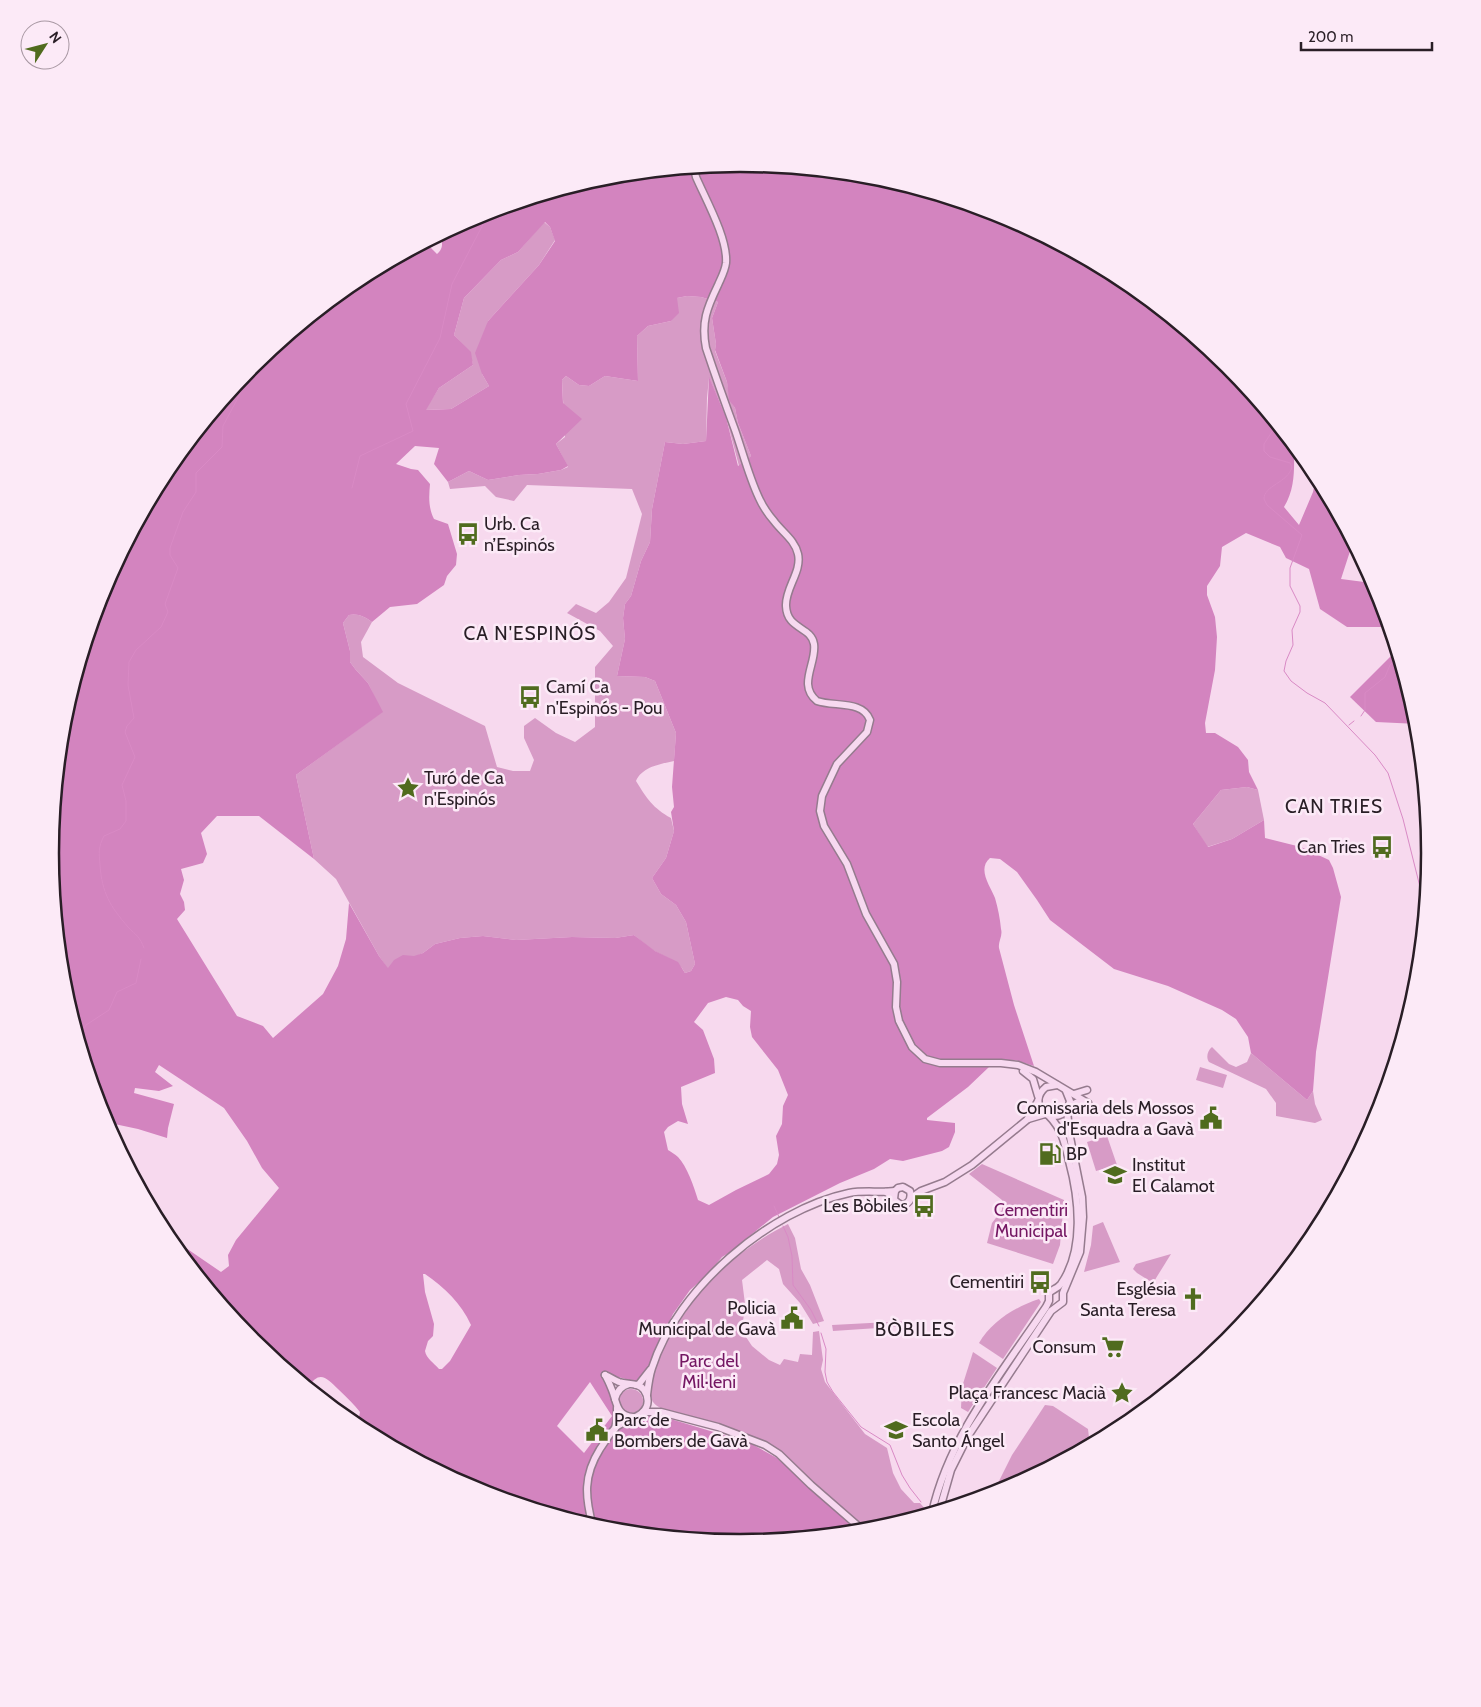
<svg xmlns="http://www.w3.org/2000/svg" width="1481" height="1707" viewBox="0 0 1481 1707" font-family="Cabin,sans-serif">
<rect width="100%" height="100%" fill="#f7d9ee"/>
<g fill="#d79bc6">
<path d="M544,222L550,227L555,240L539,265L488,321L482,374L489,386L451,409L425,410L439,388L473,365L470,352L454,335L464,298L501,260L518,252Z"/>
<path d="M687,296L701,297L718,302L712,318L716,344L715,351L727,382L730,400L735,408L738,423L751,456L739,466L726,417L709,378L707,398L706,441L683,444L665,442L652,509L650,542L641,561L631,596L625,604L623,618L625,639L617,676L645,677L655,681L676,733L674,761C660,764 642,767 636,781C647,799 653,808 671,818L674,831L666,858L652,878L661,894L676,905L686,922L695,964L691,971L685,973C679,960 664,957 653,950C646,945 640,940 634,935L615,938L572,937L516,940L483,936L460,938L435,944L423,953L388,969L379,956L336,879L314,859L296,775L382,712L368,683L356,670L350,662V651L343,623L349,615C358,613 365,617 372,622L361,642L363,657L398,683L485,726L497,767L513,771H530L534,760L524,738V726L535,718L556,733L575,742L595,727V667L613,646L600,631L567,613L576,604L596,613L609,602L626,578L642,514L632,489L527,485L514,501L496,497L485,486L450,489L448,482L469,471L488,480L519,475L538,474L561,470L568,467L556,444L565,437L562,380L566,376L579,385L589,386L605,376L638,381L637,336L648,326L671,321L677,298Z"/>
<path d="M1247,787L1258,790L1264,820L1232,839L1207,847L1193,824L1221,790Z"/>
<path d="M1212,1047L1229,1064L1236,1067L1247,1062L1251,1053L1307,1100L1313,1091L1315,1104L1322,1120L1315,1123L1276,1116V1103L1266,1089L1209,1062C1206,1058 1207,1051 1212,1047Z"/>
<path d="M1200,1067L1227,1075L1223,1088L1196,1080Z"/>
<path d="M1107,1136L1117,1165L1096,1171L1087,1142Z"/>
<path d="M982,1164L1064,1200L1060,1245L1053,1264L987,1243L992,1223L1002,1210V1200L969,1174Z"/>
<path d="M1103,1222L1120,1262L1084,1272L1091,1245L1093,1226Z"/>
<path d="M788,1224L795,1238L801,1269L810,1285L824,1321L813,1324L800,1303L783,1284L779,1269L767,1260L742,1280L745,1304L742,1331L752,1346L769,1360L780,1365L784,1359L798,1362L800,1354L812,1355L813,1332L819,1331L823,1360L821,1369L825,1382L865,1434L887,1448L893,1473L901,1489L914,1503H920L926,1510L924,1516L868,1531L777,1449L673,1413C666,1410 657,1408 653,1402C636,1373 699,1289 721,1270C741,1252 764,1236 788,1224Z"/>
<path d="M1171,1254L1153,1283L1137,1273L1133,1269L1136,1264Z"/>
<path d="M1039,1299L1041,1302L1003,1359L979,1343C992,1321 1015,1307 1039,1299Z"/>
<path d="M908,1321V1326L833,1331L832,1325Z"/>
<path d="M973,1352L997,1368L968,1412L961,1408L962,1387Z"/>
<circle cx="631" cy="1401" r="12"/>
<path d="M1045,1405L1053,1406L1088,1429L1090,1446L1004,1492L992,1495L1012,1455Z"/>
</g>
<g fill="#d384bf" fill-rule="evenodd">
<path d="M741,163L875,176L1005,216L1124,280L1229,365L1294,445C1294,467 1296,487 1284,507L1299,525L1313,492L1317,474L1353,542L1341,579L1372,583L1377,586L1387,618V627H1347L1320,609L1309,569L1286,558L1280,547L1246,533L1222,547L1220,566L1207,586V595L1215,617L1217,637L1215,670L1205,723L1206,733H1215L1238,747L1248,760L1249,772L1258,790L1247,787L1221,790L1193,824L1208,847L1232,839L1264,820L1265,838L1301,847L1329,860L1333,868L1341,897L1316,1052L1313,1091L1307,1100L1251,1053L1248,1037L1236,1019L1222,1010L1168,986L1114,969L1050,920L1037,900L1017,872L1000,859L990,858C977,869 990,886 995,898C998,908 1000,919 1001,929C1003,936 998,941 999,948L1014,1005L1034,1066L1015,1060L989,1067L968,1087L927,1118V1120L955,1123V1132L949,1147L942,1151L903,1161L890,1159L874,1169L840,1183L773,1217L741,1243L737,1248L722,1257L706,1276L690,1290L673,1314L646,1371L637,1382L603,1373L610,1394L627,1421L643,1415L654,1414L750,1443L777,1458L860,1532L740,1544L606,1531L476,1491L357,1428L360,1412C354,1404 346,1397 338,1389C327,1378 319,1369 308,1388L252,1342L164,1233L221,1272L229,1266L228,1255L236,1240L279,1188L262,1168L247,1141L224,1108L159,1065L155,1072L173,1086L159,1091L135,1088L134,1093L174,1104L168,1128L167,1138L138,1129L105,1122L63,988L50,853L63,719L103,589L167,470L252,365L357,279L422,245L431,248L437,254C444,248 442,243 441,235L477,215L606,176ZM545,222L550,227L555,241L539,265L488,321L475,353L482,374L489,386L451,409L426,410L439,388L473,365L471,352L454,335L464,298L501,260L518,252ZM687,296L701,297L718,302L712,318L716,344L715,350L727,382L729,400L735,408L738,423L751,456L738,466L726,417L709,377L706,441L683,444L665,442L652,509L650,542L641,561L631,596L625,604L623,618L625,639L617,676L645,677L655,681L676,733L672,787L674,807L671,812L674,831L666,858L652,878L661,894L676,905L686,922L695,964L691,971L685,973L678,962L655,951L634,935L615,938L572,937L516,940L483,936L460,938L435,944L423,953L414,956L403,955L394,960L388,968L379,956L349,903L346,939L338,966L323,994L273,1038L263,1026L237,1016L177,919L185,910L184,902L180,894L184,880L181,869L203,863L207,854L201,833L217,816H259L314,859L296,775L383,712L368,683L356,670L350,662V651L343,623L349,615C358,613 365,617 372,622L390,607L417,604L444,585L447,576L456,565L457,554L448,524L434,519C428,507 429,496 430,484L418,470L411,469L396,464L415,446L439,448L434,464L448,482L469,471L488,480L519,475L538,474L561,470L568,466L556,444L582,419L563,403L562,380L566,376L579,385L589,386L605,376L638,381L637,336L648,326L671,321L679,313L677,298ZM726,997L738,1000L743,1006L751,1011L750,1027L752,1037L778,1070L788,1095L783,1106L782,1124L776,1136L779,1155L777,1164L769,1174L736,1190L709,1205L698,1200C694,1187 687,1166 678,1157C675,1154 671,1152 668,1150L664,1132L668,1127L678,1121L688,1124L682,1104L681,1087L715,1073L714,1059L703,1030L694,1022L708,1003ZM423,1274H425C445,1288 461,1303 471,1325L450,1361L442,1369H439C434,1363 426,1358 425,1351L428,1341L433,1336L434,1324L425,1292ZM590,1382L612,1416L584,1453L557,1426Z"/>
<path d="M1397,650L1418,719V724L1376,722L1350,697Z"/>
</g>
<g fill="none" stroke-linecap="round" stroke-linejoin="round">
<g stroke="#d98ac5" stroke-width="1">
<path d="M1277,424L1264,444V451L1270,457L1290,463L1292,467C1288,483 1264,485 1264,499L1267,505L1302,535L1290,568V586L1300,606V612L1292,630L1293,645L1286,661L1284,671L1291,681L1307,693L1325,703L1375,755L1388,773L1403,819L1424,903"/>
<path d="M352,488L360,456L413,431L406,404L440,338L452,284L490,211"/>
<path d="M1361,716L1365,710V693L1385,677L1390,665L1399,656"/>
<path d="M1349,725L1354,721"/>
<path d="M144,948C140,937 136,935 128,927C110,906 102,893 100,865C99,853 98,847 104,836L120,829L126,821V801L122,785L135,757L125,732L127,726L134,718L128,685L129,662L136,650L161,627L168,612L165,604L178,568L170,555V548L183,512L196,492V473L222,447L223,426L240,394V381"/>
<path d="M79,1039L86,1025L109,1010L117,992L136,983L141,959"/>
<path d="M774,1206L779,1217"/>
<path d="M783,1226L788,1237L792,1256L793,1285L811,1310L819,1326"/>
<path d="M821,1333L826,1349L825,1372L827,1382L833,1392L861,1427L890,1445L902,1475L910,1488L921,1502"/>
</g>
<defs>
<g id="secondary">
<path d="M694,168L696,177C706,200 728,239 726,263C725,271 721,278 718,285C707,308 701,322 706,348C715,375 725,403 735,430C743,453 749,477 759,498C763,507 768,514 774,521C782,532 795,540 798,554C802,572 785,588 786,606C787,630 811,626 814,644C817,663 797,685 817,701C834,707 863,700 870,720L867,732L837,764L822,796L820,811L824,826L847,864L866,914L894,964L897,982L896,1007L899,1021L912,1047L925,1059L940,1063H1001L1018,1065L1036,1072L1088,1103"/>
<path d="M1023,1071L1033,1079L1038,1096"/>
<path d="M1057,1085L1046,1087C1036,1095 1036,1106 1045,1114C1058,1119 1068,1114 1070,1101L1066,1091"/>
<path d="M1074,1094L1087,1090"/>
<path d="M1069,1106L1078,1102L1088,1103"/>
<path d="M1028,1119L1045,1114"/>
<path d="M886,1192C893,1196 895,1204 903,1205C910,1203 912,1198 910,1191L903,1187L898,1188L895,1191L894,1199"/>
<path d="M911,1198L921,1191L945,1182L972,1165L1028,1119L1038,1101"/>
<path d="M605,1375C608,1380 610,1385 612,1390C617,1402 616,1416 633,1417"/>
<path d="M636,1385L639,1384L650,1370"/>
<path d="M647,1395C648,1386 649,1377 652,1368C677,1289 769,1210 849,1193C865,1190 879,1193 895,1191"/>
<path d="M615,1399C617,1391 621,1386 629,1384"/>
<path d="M643,1412H661L718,1427L765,1445L779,1454L811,1485L865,1532"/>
<path d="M615,1429L617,1419V1408"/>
<path d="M939,1512L951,1470L968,1436L1051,1311L1063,1302V1293L1080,1252L1083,1217L1082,1197L1069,1132L1067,1110"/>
<path d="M932,1513C949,1436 1003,1371 1046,1307L1049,1301V1293C1053,1289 1057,1289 1061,1284C1085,1250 1079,1198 1069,1161C1065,1144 1062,1129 1049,1116"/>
<path d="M593,1527C585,1497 583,1476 600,1449C605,1442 610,1433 616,1427C624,1421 637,1418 643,1412C649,1406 649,1397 644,1390C638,1382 628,1385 619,1382C614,1380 610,1377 605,1375"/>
</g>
</defs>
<use href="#secondary" stroke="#957b8e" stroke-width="9"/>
<use href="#secondary" stroke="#f7d9f0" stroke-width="6"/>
</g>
<defs>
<symbol id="bus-bare" viewBox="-9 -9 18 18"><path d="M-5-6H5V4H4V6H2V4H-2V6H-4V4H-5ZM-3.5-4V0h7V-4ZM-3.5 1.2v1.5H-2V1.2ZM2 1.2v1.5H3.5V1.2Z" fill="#506b1e" stroke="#fceaf7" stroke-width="2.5" paint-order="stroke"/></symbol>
<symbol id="sight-bare" viewBox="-9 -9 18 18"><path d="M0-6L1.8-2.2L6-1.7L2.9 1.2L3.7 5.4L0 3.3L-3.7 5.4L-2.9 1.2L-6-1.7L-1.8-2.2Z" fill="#506b1e" stroke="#fceaf7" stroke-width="2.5" paint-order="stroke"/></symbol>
<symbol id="civic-bare" viewBox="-9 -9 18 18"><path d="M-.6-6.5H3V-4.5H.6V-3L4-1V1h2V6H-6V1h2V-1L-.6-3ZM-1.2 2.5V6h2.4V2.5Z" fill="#506b1e" stroke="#fceaf7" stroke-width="2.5" paint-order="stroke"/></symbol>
<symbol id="fuel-bare" viewBox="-9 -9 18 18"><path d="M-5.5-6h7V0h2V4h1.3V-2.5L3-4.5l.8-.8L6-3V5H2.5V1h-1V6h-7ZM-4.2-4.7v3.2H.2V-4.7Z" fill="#506b1e" stroke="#fceaf7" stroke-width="2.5" paint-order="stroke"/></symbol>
<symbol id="school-bare" viewBox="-9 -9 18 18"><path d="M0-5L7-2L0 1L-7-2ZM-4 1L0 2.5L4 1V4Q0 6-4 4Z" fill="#506b1e" stroke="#fceaf7" stroke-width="2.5" paint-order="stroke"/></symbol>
<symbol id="church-bare" viewBox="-9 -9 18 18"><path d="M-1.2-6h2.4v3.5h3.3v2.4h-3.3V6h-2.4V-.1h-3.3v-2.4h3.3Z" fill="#506b1e" stroke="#fceaf7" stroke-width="2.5" paint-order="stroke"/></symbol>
<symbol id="supermarket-bare" viewBox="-9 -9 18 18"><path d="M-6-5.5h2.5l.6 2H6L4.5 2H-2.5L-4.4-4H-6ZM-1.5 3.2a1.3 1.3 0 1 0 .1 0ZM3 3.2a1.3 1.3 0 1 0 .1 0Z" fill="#506b1e" stroke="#fceaf7" stroke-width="2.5" paint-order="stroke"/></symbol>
</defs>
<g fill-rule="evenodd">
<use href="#bus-bare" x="452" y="518" width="32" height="32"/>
<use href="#bus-bare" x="514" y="681" width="32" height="32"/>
<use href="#sight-bare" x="392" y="772" width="32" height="32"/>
<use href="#bus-bare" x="1366" y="831" width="32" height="32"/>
<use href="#civic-bare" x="1195" y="1102" width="32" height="32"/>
<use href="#fuel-bare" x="1034" y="1138" width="32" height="32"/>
<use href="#school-bare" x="1099" y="1159" width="32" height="32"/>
<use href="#bus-bare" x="908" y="1190" width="32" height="32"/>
<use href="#bus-bare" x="1024" y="1266" width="32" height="32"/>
<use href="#church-bare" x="1177" y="1283" width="32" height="32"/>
<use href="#civic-bare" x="776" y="1302" width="32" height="32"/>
<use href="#supermarket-bare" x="1097" y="1331" width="32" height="32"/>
<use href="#sight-bare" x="1106" y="1377" width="32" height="32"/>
<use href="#civic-bare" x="581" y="1414" width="32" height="32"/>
<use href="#school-bare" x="880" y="1414" width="32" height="32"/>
</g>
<g text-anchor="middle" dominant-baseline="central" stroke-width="5" stroke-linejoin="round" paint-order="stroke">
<g font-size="18" fill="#291e26" stroke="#fceaf7" text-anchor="end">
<text x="484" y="524" text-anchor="start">Urb. Ca<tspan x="484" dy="21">n’Espinós</tspan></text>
<text x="546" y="687" text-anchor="start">Camí Ca<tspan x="546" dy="21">n'Espinós - Pou</tspan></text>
<text x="424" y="778" text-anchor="start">Turó de Ca<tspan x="424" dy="21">n'Espinós</tspan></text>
<text x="1365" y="847">Can Tries</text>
<text x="1194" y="1108">Comissaria dels Mossos<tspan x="1194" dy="21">d'Esquadra a Gavà</tspan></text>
<text x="1066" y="1154" text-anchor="start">BP</text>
<text x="1132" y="1165" text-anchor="start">Institut<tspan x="1132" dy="21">El Calamot</tspan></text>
<text x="908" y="1206">Les Bòbiles</text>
<text x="1024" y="1282">Cementiri</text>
<text x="1176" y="1289">Església<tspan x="1176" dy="21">Santa Teresa</tspan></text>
<text x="776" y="1308">Policia<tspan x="776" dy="21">Municipal de Gavà</tspan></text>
<text x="1096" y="1347">Consum</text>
<text x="1106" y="1393">Plaça Francesc Macià</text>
<text x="614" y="1420" text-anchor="start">Parc de<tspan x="614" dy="21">Bombers de Gavà</tspan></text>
<text x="912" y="1420" text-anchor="start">Escola<tspan x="912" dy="21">Santo Ángel</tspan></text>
</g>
<g font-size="18" fill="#741763" stroke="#fceaf7">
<text x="1031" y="1210">Cementiri<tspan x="1031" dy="21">Municipal</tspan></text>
<text x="709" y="1361">Parc del<tspan x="709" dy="21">Mil·leni</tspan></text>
</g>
<g font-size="19" letter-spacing="1" fill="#291e26" stroke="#fceaf7">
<text x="530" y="633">CA N'ESPINÓS</text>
<text x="1334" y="806">CAN TRIES</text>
<text x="915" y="1329">BÒBILES</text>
</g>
</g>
<path d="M0 0H1481V1707H0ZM59 853a681 681 0 1 1 1362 0a681 681 0 1 1-1362 0Z" fill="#fceaf7" fill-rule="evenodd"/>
<path fill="none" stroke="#291e26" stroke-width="2.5" d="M59 853a681 681 0 1 1 1362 0a681 681 0 1 1-1362 0Z"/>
<g transform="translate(45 45) rotate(54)"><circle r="24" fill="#fceaf7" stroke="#a898a3"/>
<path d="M0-4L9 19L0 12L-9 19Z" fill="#506b1e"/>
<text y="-8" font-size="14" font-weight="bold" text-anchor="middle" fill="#291e26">N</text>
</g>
<path d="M1301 42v8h131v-8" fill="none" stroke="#291e26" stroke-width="2.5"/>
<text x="1308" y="42" font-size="15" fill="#291e26" stroke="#fceaf7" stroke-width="4" paint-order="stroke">200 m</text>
</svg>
